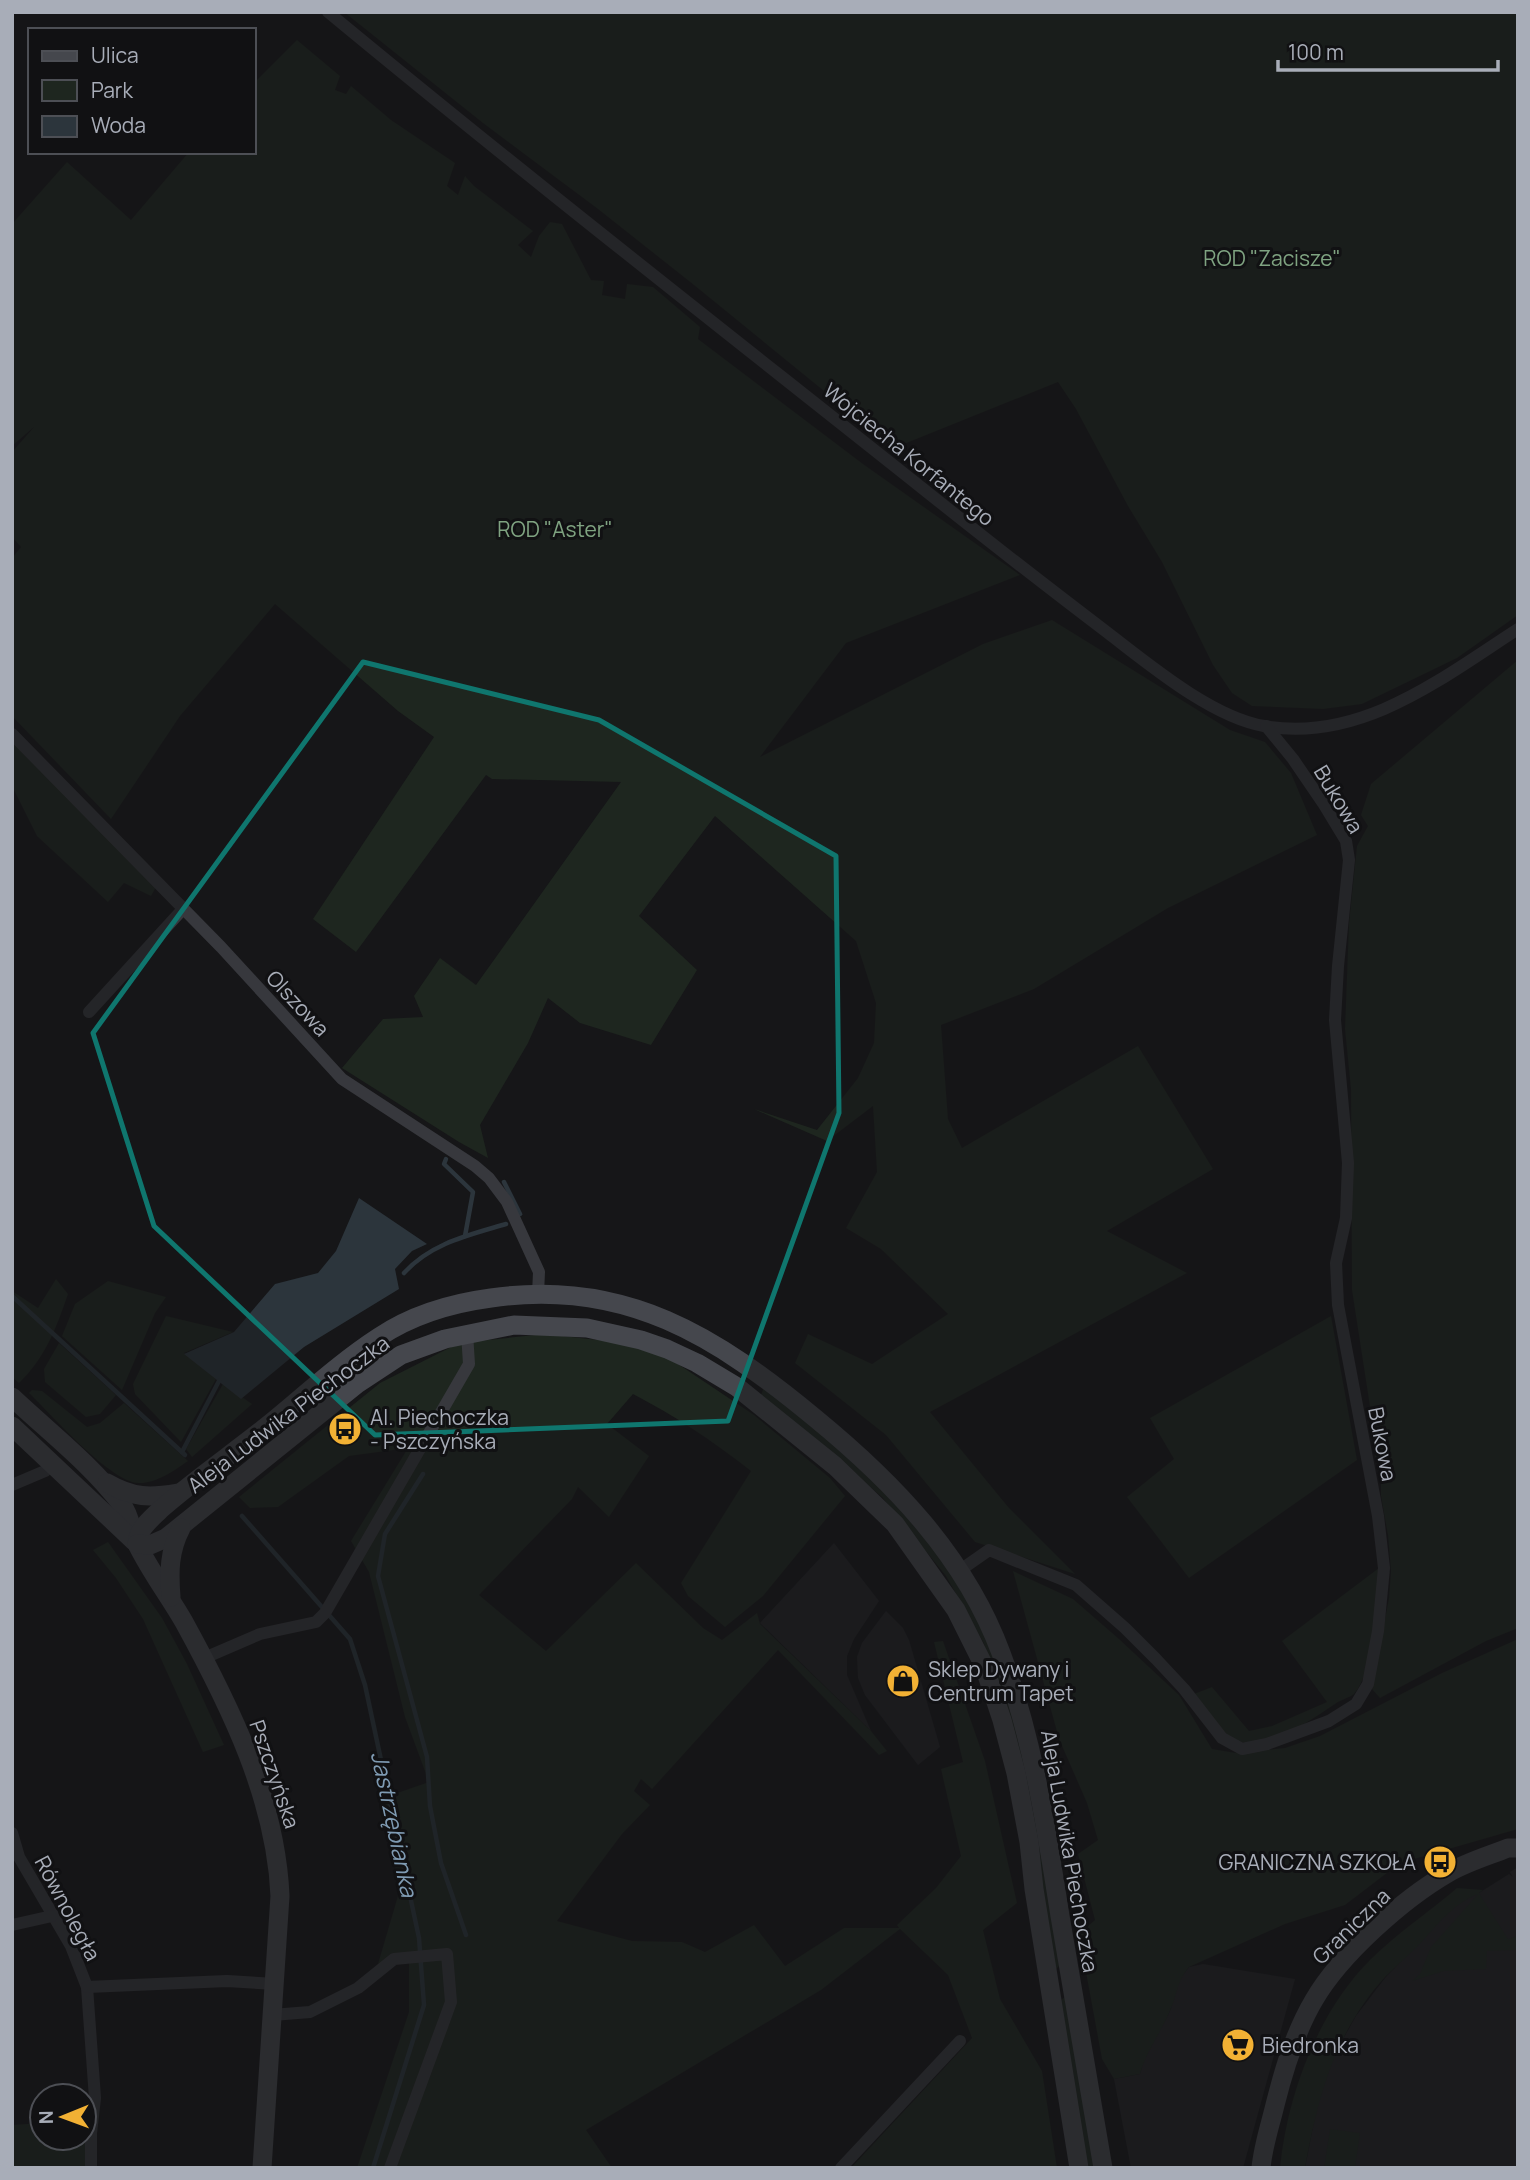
<svg xmlns="http://www.w3.org/2000/svg" width="1530" height="2180" viewBox="0 0 1530 2180" font-family="Manrope,sans-serif">
<rect width="100%" height="100%" fill="#161618"/>
<g fill="#222225">
<path d="M834,1543L879,1601L854,1639L847,1656V1675L871,1731L760,1623Z"/>
<path d="M886,1611L903,1628L909,1640L940,1747L918,1765L865,1695L858,1678L857,1657L862,1643Z"/>
<path d="M1518,1867V2168H1305L1317,2106L1332,2059L1356,2016L1385,1978L1463,1897L1479,1893L1509,1874L1513,1877L1510,1872Z"/>
<path d="M1203,1964L1295,1979L1243,2168H1131L1114,2079L1140,2074L1144,2059L1170,2011L1179,1980L1189,1967Z"/>
</g>
<g fill="#1e261f">
<path d="M344,12H1518V615L1457,658L1362,704L1323,709L1252,706L1232,693L1213,665L1162,562L1128,506L1076,409L1058,382L894,448L694,285L598,209L483,123Z"/>
<path d="M297,40L340,76L335,90L346,94L351,86L391,120L455,163L447,186L458,195L465,176L474,186L533,231L518,245L531,257L539,236L550,222L562,224L591,280L604,281L602,295L625,299L627,284L653,287L700,327L698,339L863,464L1020,575L846,643L760,757L983,644L1052,620L1230,730L1265,742L1291,773L1317,835L1168,908L1034,989L941,1025L948,1119L962,1148L1138,1046L1213,1169L1107,1231L1187,1273L930,1412L1009,1508L1075,1574L975,1542L886,1435L795,1363L808,1334L872,1364L948,1314L881,1249L846,1228L877,1172L873,1106L827,1141L754,1109L817,1130L858,1078L874,1043L876,1003L856,941L715,816L639,916L697,970L651,1045L580,1023L548,998L528,1043L480,1125L488,1158L459,1142L342,1068L383,1019L423,1017L414,996L440,958L476,985L621,782L492,779L486,775L356,952L313,919L434,737L398,711L275,604L180,716L111,819L12,716V558L21,547L12,537V452L34,427L12,446V224L67,162L131,220L189,152H254V83Z"/>
<path d="M1518,660V1628L1486,1641L1380,1698L1372,1689L1389,1598L1391,1571L1388,1535L1381,1496V1482L1373,1446L1371,1413L1352,1290L1351,1089L1345,1029L1349,923L1357,846L1368,826L1361,815L1371,784Z"/>
<path d="M12,741L156,887L151,896L124,883L108,902L37,836L12,786Z"/>
<path d="M56,1279L68,1294C56,1329 45,1358 19,1383L12,1377V1291L38,1308Z"/>
<path d="M108,1281L166,1297L155,1313L122,1390L62,1336L75,1304Z"/>
<path d="M166,1316L233,1332L184,1353L216,1379L181,1442L135,1394L133,1384Z"/>
<path d="M1331,1316L1357,1460L1189,1578L1127,1497L1174,1459L1150,1418Z"/>
<path d="M545,1334L642,1345L675,1362L754,1415L830,1478L845,1496L763,1596L725,1627L688,1596L681,1583L751,1471C713,1441 675,1416 633,1394L607,1424L649,1456L609,1517L578,1487L572,1499L479,1595L546,1651L636,1563L703,1628L722,1640L757,1613L760,1624L871,1731L887,1751L879,1755L778,1650L652,1789L641,1779L634,1791L650,1805L622,1834L557,1921L632,1941L682,1942L705,1952L754,1925L785,1966L844,1928H899L897,1925L936,1888L961,1856L941,1769L963,1762L934,1642L943,1641L985,1761L1017,1903L983,1930L1000,1999L1042,2071L1057,2168H851L972,2038L948,1975L900,1929L821,1990L586,2130L612,2168H357L409,2012V1957L378,1964L400,1889L380,1799L429,1782L405,1717L369,1572L351,1541L408,1448L349,1456L278,1507L250,1508L239,1497L380,1383L459,1343Z"/>
<path d="M59,1343L116,1395L100,1414L86,1417L45,1382L44,1369Z"/>
<path d="M223,1384L252,1404L192,1457L186,1449Z"/>
<path d="M764,1387L874,1478L925,1534L974,1609L1014,1704L1062,1963L1055,1970L984,1644L946,1576L882,1497L761,1395Z"/>
<path d="M32,1390L42,1391L87,1427L100,1423L124,1403L188,1461C174,1471 155,1484 138,1483C109,1481 51,1414 29,1393Z"/>
<path d="M108,1542L162,1618L187,1664L224,1745L203,1752L143,1619L116,1578L93,1550Z"/>
<path d="M1379,1568C1377,1599 1375,1671 1354,1694C1349,1698 1340,1700 1335,1704C1309,1721 1259,1758 1227,1736C1216,1729 1203,1705 1194,1694L1212,1687L1249,1731L1272,1726L1327,1702L1282,1641Z"/>
<path d="M1013,1571L1073,1599L1119,1639L1179,1695L1212,1749L1236,1753L1285,1748L1320,1736L1442,1673L1518,1639V1829L1400,1863L1345,1905L1285,1924L1189,1967C1175,1985 1178,1994 1169,2013C1160,2034 1146,2052 1140,2074L1114,2079L1102,2059L1079,1934L1095,1920L1078,1854L1098,1840L1087,1803L1059,1739Z"/>
<path d="M1457,1888L1483,1890L1479,1893L1508,1939L1518,1936V1946L1515,1950L1487,1951L1486,1969L1444,1971L1412,1981L1420,1974L1431,1947L1478,1894C1452,1904 1436,1927 1417,1947C1407,1957 1396,1966 1386,1976C1335,2031 1318,2097 1305,2168H1280C1287,2095 1318,2012 1370,1960C1396,1934 1429,1912 1457,1888Z"/>
<path d="M1066,1996L1096,2168H1087L1060,2001Z"/>
<path d="M87,2119L86,2168H12V2125L42,2123V2138H84V2120Z"/>
<path d="M1330,2129L1360,2133L1355,2168H1324Z"/>
</g>
<path fill="#2c353c" d="M359,1198L427,1244L412,1251L395,1269L399,1289L304,1347L241,1399L184,1354L234,1332L275,1284L318,1273L336,1251Z"/>
<g fill="none" stroke-linecap="round" stroke-linejoin="round">
<g stroke="#2c353c" stroke-width="4.5">
<path d="M446,1159L444,1164L473,1192L465,1236"/>
<path d="M504,1182L520,1214"/>
<path d="M404,1273C431,1243 469,1235 506,1224"/>
<path d="M12,1296L185,1455"/>
<path d="M182,1452L219,1381"/>
<path d="M423,1474L385,1534L378,1576L427,1757L430,1806L441,1863L466,1935"/>
<path d="M242,1516L350,1639L365,1685L419,1938L424,2005L373,2168"/>
</g>
<g stroke="#37383d" stroke-width="12">
<path d="M328,12C520,171 717,325 912,480C977,532 1042,583 1108,633C1151,666 1212,717 1264,726C1361,743 1442,678 1518,629"/>
<path d="M12,734L221,947L342,1079L475,1166L489,1178L507,1202L539,1272L538,1294"/>
<path d="M89,1012L183,909"/>
<path d="M12,1485L45,1471L52,1463"/>
<path d="M959,1571L989,1550L1076,1585L1125,1628L1156,1659L1184,1689L1222,1738L1242,1749L1267,1744L1329,1721L1356,1704L1368,1684L1378,1631L1384,1568L1378,1516L1338,1305L1336,1263L1346,1218L1348,1163L1335,1020L1338,966L1349,860L1346,841L1323,803L1293,759L1266,726"/>
<path d="M202,1659L260,1634L316,1622L325,1613L469,1364L467,1333"/>
<path d="M12,1833L19,1857L71,1946L87,1987L95,2098L91,2133V2168"/>
<path d="M12,1925L52,1916"/>
<path d="M87,1987L227,1981L276,1984"/>
<path d="M272,2015L310,2012L358,1988L394,1959L447,1954L451,2002L390,2168"/>
<path d="M841,2168L960,2041"/>
</g>
<g stroke="#45474d" stroke-width="19">
<path d="M12,1397C49,1432 91,1464 122,1505C131,1516 131,1532 137,1544C150,1571 169,1596 184,1622C230,1706 276,1799 280,1896L262,2168"/>
<path d="M12,1426L134,1541"/>
<path d="M107,1483C133,1498 150,1498 178,1493"/>
<path d="M137,1544C138,1529 150,1520 160,1510C194,1480 232,1454 267,1426C304,1396 339,1363 379,1337C412,1315 453,1303 491,1298C625,1278 717,1337 815,1418C893,1482 965,1556 1001,1653C1033,1738 1046,1827 1060,1916C1074,2000 1088,2084 1103,2168"/>
<path d="M137,1544L150,1545L166,1538L357,1384L401,1355L445,1339L514,1325L587,1328L641,1340L667,1349L697,1363L737,1387L835,1466L895,1524L956,1610L984,1666L1002,1720L1016,1773L1029,1842L1034,1889L1079,2168"/>
<path d="M171,1597C169,1572 169,1551 181,1528"/>
<path d="M1261,2168C1263,2146 1270,2126 1275,2105C1284,2069 1295,2032 1314,2000C1340,1955 1403,1899 1448,1873C1467,1862 1488,1856 1508,1848H1518"/>
</g>
</g>
<path d="M0 0H1530V2180H0ZM363,662L599,720L836,856L839,1113L728,1421L375,1435L154,1226L93,1033Z" fill="#161618" fill-opacity=".55" fill-rule="evenodd"/>
<path fill="none" stroke="#0f766e" stroke-width="5" stroke-linejoin="round" d="M363,662L599,720L836,856L839,1113L728,1421L375,1435L154,1226L93,1033Z"/>
<defs>
<symbol id="bus-disc" viewBox="-11 -11 22 22"><circle r="9.5" fill="#f2b134" stroke="#111113"/><path d="M-5-6H5V4H4V6H2V4H-2V6H-4V4H-5ZM-3.5-4V0h7V-4ZM-3.5 1.2v1.5H-2V1.2ZM2 1.2v1.5H3.5V1.2Z" fill="#111"/></symbol>
<symbol id="shop-disc" viewBox="-11 -11 22 22"><circle r="9.5" fill="#f2b134" stroke="#111113"/><path d="M-5-2.5h2.3a2.7 3.5 0 0 1 5.4 0H5L5.5 6h-11ZM-1.5-2.5h3a1.5 2.3 0 0 0-3 0Z" fill="#111"/></symbol>
<symbol id="supermarket-disc" viewBox="-11 -11 22 22"><circle r="9.5" fill="#f2b134" stroke="#111113"/><path d="M-6-5.5h2.5l.6 2H6L4.5 2H-2.5L-4.4-4H-6ZM-1.5 3.2a1.3 1.3 0 1 0 .1 0ZM3 3.2a1.3 1.3 0 1 0 .1 0Z" fill="#111"/></symbol>
</defs>
<g fill-rule="evenodd">
<use href="#bus-disc" x="326" y="1410" width="38" height="38"/>
<use href="#shop-disc" x="884" y="1662" width="38" height="38"/>
<use href="#bus-disc" x="1421" y="1843" width="38" height="38"/>
<use href="#supermarket-disc" x="1219" y="2026" width="38" height="38"/>
</g>
<g text-anchor="middle" dominant-baseline="central" stroke-width="6" stroke-linejoin="round" paint-order="stroke">
<g font-size="21" fill="#7fa381" stroke="#111113">
<text x="1272" y="258">ROD "Zacisze"</text>
<text x="555" y="529">ROD "Aster"</text>
</g>
<g font-size="21" fill="#a8adb8" stroke="#111113">
<text transform="translate(909 454) rotate(39)">Wojciecha Korfantego</text>
<text transform="translate(1339 799) rotate(59)">Bukowa</text>
<text transform="translate(298 1003) rotate(47)">Olszowa</text>
<text transform="translate(288 1414) rotate(-37)">Aleja Ludwika Piechoczka</text>
<text transform="translate(1383 1444) rotate(79)">Bukowa</text>
<text transform="translate(275 1774) rotate(71)">Pszczyńska</text>
<text transform="translate(1070 1851) rotate(80)">Aleja Ludwika Piechoczka</text>
<text transform="translate(68 1908) rotate(62)">Równoległa</text>
<text transform="translate(1351 1926) rotate(-44)">Graniczna</text>
</g>
<g font-size="21" fill="#a8adb8" stroke="#111113" text-anchor="start">
<text x="370" y="1417">Al. Piechoczka<tspan x="370" dy="24">- Pszczyńska</tspan></text>
<text x="928" y="1669">Sklep Dywany i<tspan x="928" dy="24">Centrum Tapet</tspan></text>
<text x="1416" y="1862" text-anchor="end">GRANICZNA SZKOŁA</text>
<text x="1262" y="2045">Biedronka</text>
</g>
<g font-size="23" font-style="italic" fill="#7f9bb3" stroke="#111113">
<text transform="translate(395 1824) rotate(78)">Jastrzębianka</text>
</g>
</g>
<rect width="1530" height="2180" fill="none" stroke="#a8adb8" stroke-width="28"/>
<rect x="28" y="28" width="228" height="126" fill="#111113" stroke="#4d4f55" stroke-width="2"/>
<rect x="42" y="51" width="35" height="10" fill="#45474d" stroke="#4d4f55" stroke-width="2"/>
<text x="91" y="63" font-size="21" fill="#a8adb8">Ulica</text>
<rect x="42" y="80" width="35" height="21" fill="#1e261f" stroke="#4d4f55" stroke-width="2"/>
<text x="91" y="98" font-size="21" fill="#a8adb8">Park</text>
<rect x="42" y="116" width="35" height="21" fill="#2c353c" stroke="#4d4f55" stroke-width="2"/>
<text x="91" y="133" font-size="21" fill="#a8adb8">Woda</text>
<g transform="translate(63 2117) rotate(269)"><circle r="33" fill="#111113" stroke="#4d4f55" stroke-width="2"/>
<path d="M0-5L12 26L0 18L-12 26Z" fill="#f2b134"/>
<text y="-10" font-size="19" font-weight="bold" text-anchor="middle" fill="#a8adb8">N</text>
</g>
<path d="M1278 60v10h220v-10" fill="none" stroke="#a8adb8" stroke-width="3.5"/>
<text x="1288" y="60" font-size="21" fill="#a8adb8" stroke="#111113" stroke-width="5" paint-order="stroke">100 m</text>
</svg>
